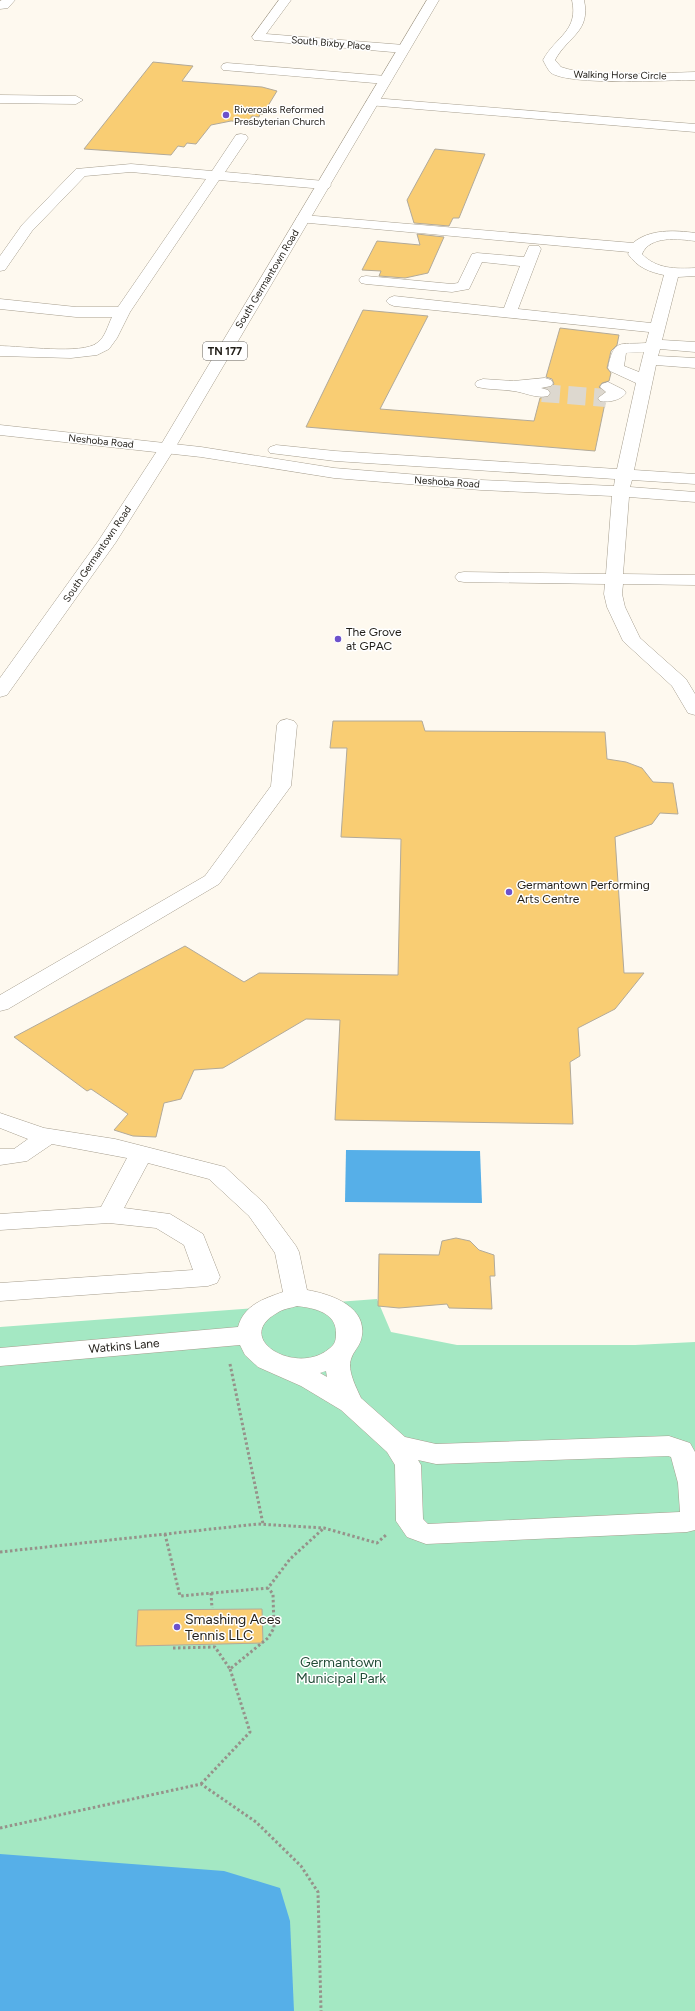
<svg xmlns="http://www.w3.org/2000/svg" width="695" height="2011" viewBox="0 0 695 2011" font-family="Figtree,sans-serif">
<rect width="100%" height="100%" fill="#fef9ef"/>
<path fill="#a4e8c3" d="M377,1299L391,1332L457,1345H635L695,1342V2011H0V1327Z"/>
<g fill="#56afe8">
<path d="M346,1150L480,1151L482,1203L345,1202Z"/>
<path d="M0,1854L224,1871L280,1888L290,1921L294,2011H0Z"/>
</g>
<g fill="#f9cd73" stroke="#b2aa9a">
<path d="M153,62L193,66L182,81L262,87L277,91L263,114H260L259,117L252,116L248,122L231,121L211,125L196,144L187,143L184,147L178,146L171,155L84,149Z"/>
<path d="M435,149L485,154L459,218H453L449,226L414,223L407,200Z"/>
<path d="M417,234L444,237L428,273L405,278L379,276L381,271L362,270L377,241L420,245Z"/>
<path d="M363,310L428,316L380,409L534,421L540,398L549,397L551,392L547,388L551,387L554,384L552,379L546,377L560,328L619,335L617,345L611,351L607,368L611,373L609,381L602,383L599,387L604,392L597,399L600,402L605,403L595,451L306,427Z"/>
<path d="M333,721H422L425,731L605,732L607,759L626,762L642,768L653,782L673,783L678,814L660,813L652,824L615,837L624,973H644L615,1009L578,1028L580,1056L570,1062L573,1124L335,1120L340,1020L306,1019L223,1068L194,1070L181,1099L164,1103L156,1137L133,1136L114,1130L128,1114L91,1089L87,1091L14,1037L185,946L244,982L259,973L398,975L401,839L341,837L347,748H330Z"/>
<path d="M456,1238L470,1241L479,1250L494,1255L495,1276H490L492,1309L449,1308L447,1304L399,1308L378,1306L379,1254L439,1255L442,1241Z"/>
<path d="M262,1609L263,1643L136,1646L138,1610Z"/>
</g>
<g fill="none" stroke-linecap="round" stroke-linejoin="round">
<path stroke="#ddd8cf" stroke-width="18" stroke-dasharray="18 8" stroke-linecap="butt" d="M542,393L606,398"/>
<defs>
<g id="minor">
<path d="M2,0H15L8,8L0,9V1Z"/>
<path d="M279,0H291L266,34L404,45L410,49L404,53L254,40L252,37Z"/>
<path d="M572,0H584C591,32 568,36 555,60L561,67C595,79 658,73 695,72V80C667,80 571,86 551,73C548,70 545,64 543,60C556,36 579,31 572,0Z"/>
<path d="M227,63L386,76L392,80L386,84L223,70L221,67L223,64Z"/>
<path d="M0,95L76,96L83,100L76,104L0,103Z"/>
<path d="M373,98L695,124V132L368,105L366,102Z"/>
<path d="M241,134L246,135L248,138L225,172L324,181L329,182L331,185L329,188L324,189L219,180L130,312L117,338L109,349L97,355L71,358L0,356V346C21,346 82,355 97,343C105,338 108,325 112,317H76L0,309V299L76,307H118L206,179L131,172L85,176L32,231L5,270L0,271V256L22,225L76,169L131,164L212,171L236,135Z"/>
<path d="M303,215L633,243C649,229 675,230 695,233V241C679,239 650,235 642,254C656,269 676,269 695,268V276L678,277L662,340L695,342V352L660,349L658,356L695,358V368L656,365L634,470L695,474V484L632,480L630,487L695,492V502L629,497L623,574L695,575V585L623,584L622,594L625,607L640,638L686,679L695,694V715L688,713L672,686L623,641L607,607L604,594L605,584L464,582L458,581L455,577L458,573L464,572L606,574L612,496L481,490L334,478L201,457L0,435V425L201,447L334,468L481,480L614,486L615,479L335,461L270,453L268,450L270,447L276,445L335,451L617,469L636,383L610,371L608,368C614,338 619,345 646,343L649,332L394,306L389,304L386,301L389,298L394,296L504,308L520,266L482,262L469,289L452,292L366,284L361,283L359,280L361,277L366,276L452,284L458,283L472,254L477,253L524,257L529,246H539L541,249L518,309L651,323L664,275C649,272 637,267 628,254L629,252L298,222L296,219L298,216ZM644,352L639,372L624,366L626,353Z"/>
<path d="M545,378L551,380L553,383L551,386L541,388L548,390L550,393L548,396C536,399 524,392 513,391C501,389 489,390 477,387L475,384L477,381L483,379L513,381Z"/>
<path d="M608,382L624,390L626,393C621,400 609,403 600,401L598,398L606,392L600,387L602,384Z"/>
<path d="M287,719L294,721L297,725L291,786L219,884L8,1009L0,1011V995L205,876L271,786L277,725L280,721Z"/>
<path d="M0,1113L44,1128L115,1139L225,1167L265,1204L296,1246L299,1252L307,1290C331,1294 370,1307 361,1340C359,1347 353,1352 351,1359C347,1370 356,1387 361,1398L405,1437L436,1444L669,1436L690,1443L695,1452V1530L687,1532L426,1544L407,1537L396,1521L395,1465L387,1452L341,1410L301,1386L258,1367L245,1355L240,1345L0,1366V1348L238,1327C244,1305 263,1299 283,1292L275,1253L249,1216L209,1179L148,1163L124,1208L170,1214L203,1234L220,1277L217,1283L208,1286L0,1301V1283L193,1270L184,1245L156,1228L109,1223L0,1230V1214L101,1207L127,1158L52,1144L27,1161L0,1165V1149H14L28,1139L0,1128ZM297,1306C315,1308 337,1313 336,1334C336,1340 335,1344 330,1348C298,1377 231,1339 277,1313C282,1309 291,1308 297,1306ZM326,1371L327,1377L320,1373ZM668,1456L671,1457L678,1483L680,1512L428,1524L423,1519L421,1465L418,1460L436,1464Z"/>
</g>
<path id="major" d="M427,0H439L175,448L116,542L7,695L0,697V678L99,540L159,448Z"/>
</defs>
<use href="#minor" stroke="#a69e8e" stroke-width="1"/>
<use href="#major" stroke="#a69e8e" stroke-width="1"/>
<g stroke="#96928a" stroke-width="3" stroke-dasharray="2.5 2.5" stroke-linecap="butt">
<path d="M230,1364L263,1524"/>
<path d="M165,1534L180,1596L268,1588L290,1559L324,1528"/>
<path d="M0,1552L258,1524L324,1528L377,1543L386,1535"/>
<path d="M211,1593L212,1608"/>
<path d="M173,1648L215,1647L230,1669L268,1638L274,1628L273,1594L268,1588"/>
<path d="M201,1784L250,1732L230,1669"/>
<path d="M0,1828L201,1784L256,1822L301,1866L318,1892L321,2011"/>
</g>
<use href="#minor" fill="#fff" fill-rule="evenodd"/>
<use href="#major" fill="#fff" fill-rule="evenodd"/>
</g>
<g fill="#6d52cc" stroke="#fff" stroke-width="1.5">
<circle cx="226" cy="115" r="4"/>
<circle cx="338" cy="639" r="4"/>
<circle cx="509" cy="892" r="4"/>
<circle cx="177" cy="1627" r="4"/>
</g>
<g text-anchor="middle" dominant-baseline="central" stroke-width="3" stroke-linejoin="round" paint-order="stroke">
<g font-size="10" fill="#201d17" stroke="#fff">
<text transform="translate(331 43) rotate(5)">South Bixby Place</text>
<text transform="translate(620 75) rotate(1)">Walking Horse Circle</text>
<text transform="translate(267 279) rotate(-59)">South Germantown Road</text>
<text transform="translate(101 441) rotate(6)">Neshoba Road</text>
<text transform="translate(447 482) rotate(4)">Neshoba Road</text>
<text transform="translate(97 554) rotate(-56)">South Germantown Road</text>
</g>
<g font-size="10" fill="#201d17" stroke="#fff" text-anchor="start">
<text x="234" y="109">Riveroaks Reformed<tspan x="234" dy="12">Presbyterian Church</tspan></text>
</g>
<rect fill="#fff" stroke="#63615d" stroke-width="1" x="203" y="342" width="44" height="18" rx="3"/>
<g font-size="11" font-weight="bold" fill="#201d17">
<text x="225" y="351">TN 177</text>
</g>
<g font-size="12" fill="#201d17" stroke="#fff" text-anchor="start">
<text x="346" y="632">The Grove<tspan x="346" dy="14">at GPAC</tspan></text>
<text x="517" y="885">Germantown Performing<tspan x="517" dy="14">Arts Centre</tspan></text>
</g>
<g font-size="12" fill="#201d17" stroke="#fff">
<text transform="translate(124 1346) rotate(-5)">Watkins Lane</text>
</g>
<g font-size="14" fill="#201d17" stroke="#fff" text-anchor="start">
<text x="185" y="1619">Smashing Aces<tspan x="185" dy="16">Tennis LLC</tspan></text>
</g>
<g font-size="14" fill="#234d38" stroke="#fff">
<text x="341" y="1662">Germantown<tspan x="341" dy="16">Municipal Park</tspan></text>
</g>
</g>
</svg>
